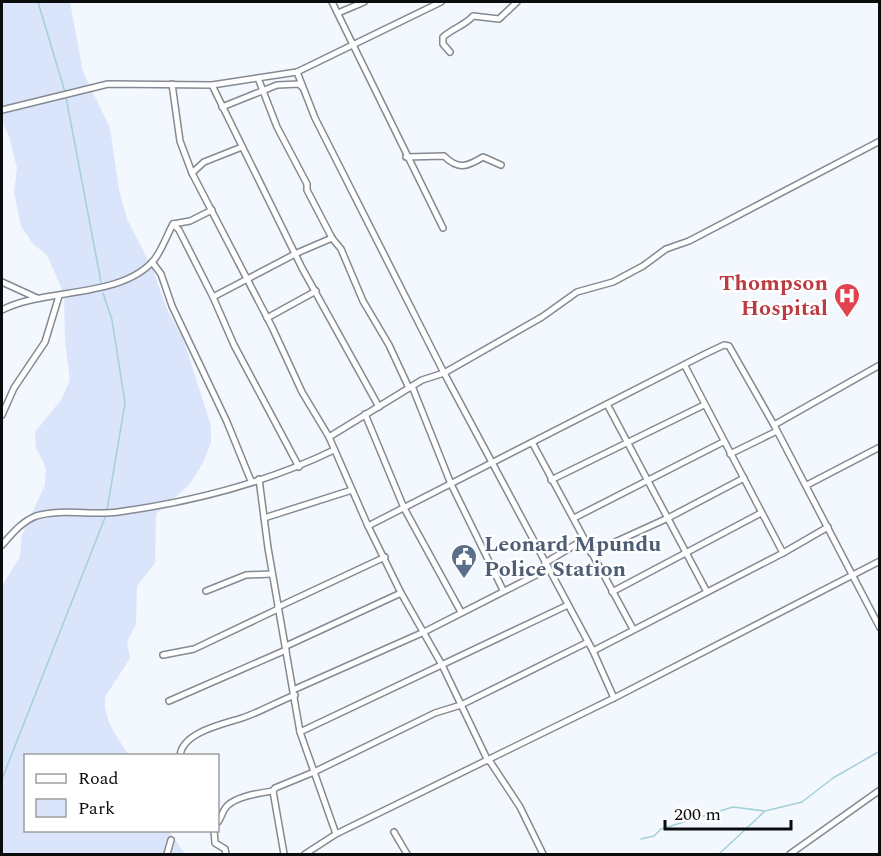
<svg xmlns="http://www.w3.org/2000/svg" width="881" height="856" viewBox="0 0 881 856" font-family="Spectral,serif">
<rect width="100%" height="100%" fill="#f3f7fe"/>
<path fill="#dae4fa" d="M2,2H70L83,72L110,128L119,190L127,219L152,268L168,312L183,338L211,426V442L203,463L189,485L156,514L155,563L137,586L136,624L127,642L130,658L105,697C103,720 118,738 129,755L26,756V830L169,831L185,854H2V586L20,557L22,535L45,485L46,468L36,447L35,432L61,400L70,380L65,342L64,294L47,255L33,244L21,226L14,192L17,168L9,136L2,122Z"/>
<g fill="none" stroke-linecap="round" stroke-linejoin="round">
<g stroke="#a5d0d9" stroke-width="1.5">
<path d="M38,2L65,92"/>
<path d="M66,97L101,282"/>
<path d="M103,293L112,320L125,403L107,510"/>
<path d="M2,779L106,515"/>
<path d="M641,839L654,836L661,829L733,807L765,811L802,802L833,778L880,751"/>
<path d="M719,854L764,812"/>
</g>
<defs>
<g id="minor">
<path d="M332,2L443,228"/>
<path d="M338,13L364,2"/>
<path d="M450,52L443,44V37C452,29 467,24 473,16L499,19L517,2"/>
<path d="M297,72L315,118L443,371L593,651L614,698"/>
<path d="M258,78L277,127L307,184V190L332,238"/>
<path d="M172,84L180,141L192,173L272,327L302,392L329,437"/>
<path d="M212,85L302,268L379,407"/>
<path d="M222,107L277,85L299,84L302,87"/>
<path d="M2,110L108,84L212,85L297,72L441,2"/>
<path d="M406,157L444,156C458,170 467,167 483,157L501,165"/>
<path d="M192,173L204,162L242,147"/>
<path d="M173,224L179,230L213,297"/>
<path d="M152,262L161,274L172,306L227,422L251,481"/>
<path d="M2,282L37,298"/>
<path d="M2,310C43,288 121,299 154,260C162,250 167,235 173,224L190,221L212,210"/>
<path d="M267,318L316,291"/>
<path d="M685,366L783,553"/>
<path d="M412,386L451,484L503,590"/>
<path d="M607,404L707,592"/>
<path d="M365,414L404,508L461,612"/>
<path d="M2,415L14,388L45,342L59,296"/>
<path d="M774,425L880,365"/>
<path d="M533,444L633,629"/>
<path d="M730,454L777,431"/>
<path d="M299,467L234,345L213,297L297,253L332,238L341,249L363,301L389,345L409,388"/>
<path d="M259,479L268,548L300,732L336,834"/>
<path d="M551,480L704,405"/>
<path d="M807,487V485L880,447"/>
<path d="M264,518L352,490"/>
<path d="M574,518L723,442"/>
<path d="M368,526L705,354L724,345L729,346L774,425L880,628"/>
<path d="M2,545C12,534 21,522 36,516C62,508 92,516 118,512C191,502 268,482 334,450"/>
<path d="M591,553L668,518L744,478"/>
<path d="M545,563L583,540"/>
<path d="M206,591L246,575L272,574"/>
<path d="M612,592L761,513"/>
<path d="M278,607L385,557"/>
<path d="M286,646L401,593"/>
<path d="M593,651L783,553L828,527"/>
<path d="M163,655L194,649L278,609"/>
<path d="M293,690L424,632L548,569"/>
<path d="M169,701L286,650"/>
<path d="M300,732L568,605"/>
<path d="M180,756C182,732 224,724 242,718C260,712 277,702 295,695"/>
<path d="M489,760L520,807L543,854"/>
<path d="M488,761L442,665L401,593L368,526L329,437L422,380L444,373L542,317L577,292L613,282L643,266L666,249L689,241L880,141"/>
<path d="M218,822C222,817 222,811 227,806C237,796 260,793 273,791"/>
<path d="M214,830L215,843L225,849L226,854"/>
<path d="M394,832L407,854"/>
<path d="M167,854L171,840"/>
<path d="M284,854L273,791L275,788L314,772L435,713L461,705L588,642"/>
<path d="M305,854L336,834L614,698L880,561"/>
<path d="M790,854L880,790"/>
</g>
</defs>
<use href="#minor" stroke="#858990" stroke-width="8"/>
<use href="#minor" stroke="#fff" stroke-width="5"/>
</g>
<defs>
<symbol id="hospital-pin" viewBox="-11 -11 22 30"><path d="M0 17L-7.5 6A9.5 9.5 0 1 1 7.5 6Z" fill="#e0444e" stroke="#fff"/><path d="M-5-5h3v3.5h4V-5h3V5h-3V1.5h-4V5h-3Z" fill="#fff"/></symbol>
<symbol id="civic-pin" viewBox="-11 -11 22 30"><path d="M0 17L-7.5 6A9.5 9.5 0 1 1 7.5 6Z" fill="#5c6f8a" stroke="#fff"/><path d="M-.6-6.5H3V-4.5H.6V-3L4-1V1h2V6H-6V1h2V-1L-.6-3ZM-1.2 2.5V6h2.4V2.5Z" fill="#fff"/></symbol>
</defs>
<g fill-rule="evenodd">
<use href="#hospital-pin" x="832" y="281" width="30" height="40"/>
<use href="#civic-pin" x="449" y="542" width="30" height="40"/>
</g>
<g text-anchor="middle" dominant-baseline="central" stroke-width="4.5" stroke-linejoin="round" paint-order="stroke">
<g font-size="22" font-weight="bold" fill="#be3a42" stroke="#fff" text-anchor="end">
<text x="828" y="283">Thompson<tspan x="828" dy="25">Hospital</tspan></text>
</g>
<g font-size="22" font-weight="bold" fill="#4e5e75" stroke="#fff" text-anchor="start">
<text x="484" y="544">Leonard Mpundu<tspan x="484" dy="25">Police Station</tspan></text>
</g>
</g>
<rect width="881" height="856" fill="none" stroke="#0b0c0e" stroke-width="6"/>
<rect x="24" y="754" width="195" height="78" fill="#ffffff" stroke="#9d9e9f" stroke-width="1.5"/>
<rect x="36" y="774" width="30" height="9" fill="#ffffff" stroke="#9d9e9f" stroke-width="1.5"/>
<text x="78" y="784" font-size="18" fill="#0b0c0e">Road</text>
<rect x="36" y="799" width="30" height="18" fill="#dae4fa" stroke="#9d9e9f" stroke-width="1.5"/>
<text x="78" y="814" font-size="18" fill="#0b0c0e">Park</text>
<path d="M665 820v9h126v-9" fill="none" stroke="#0b0c0e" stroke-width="3"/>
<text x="674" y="820" font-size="18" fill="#0b0c0e" stroke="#ffffff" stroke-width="4.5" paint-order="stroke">200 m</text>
</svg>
